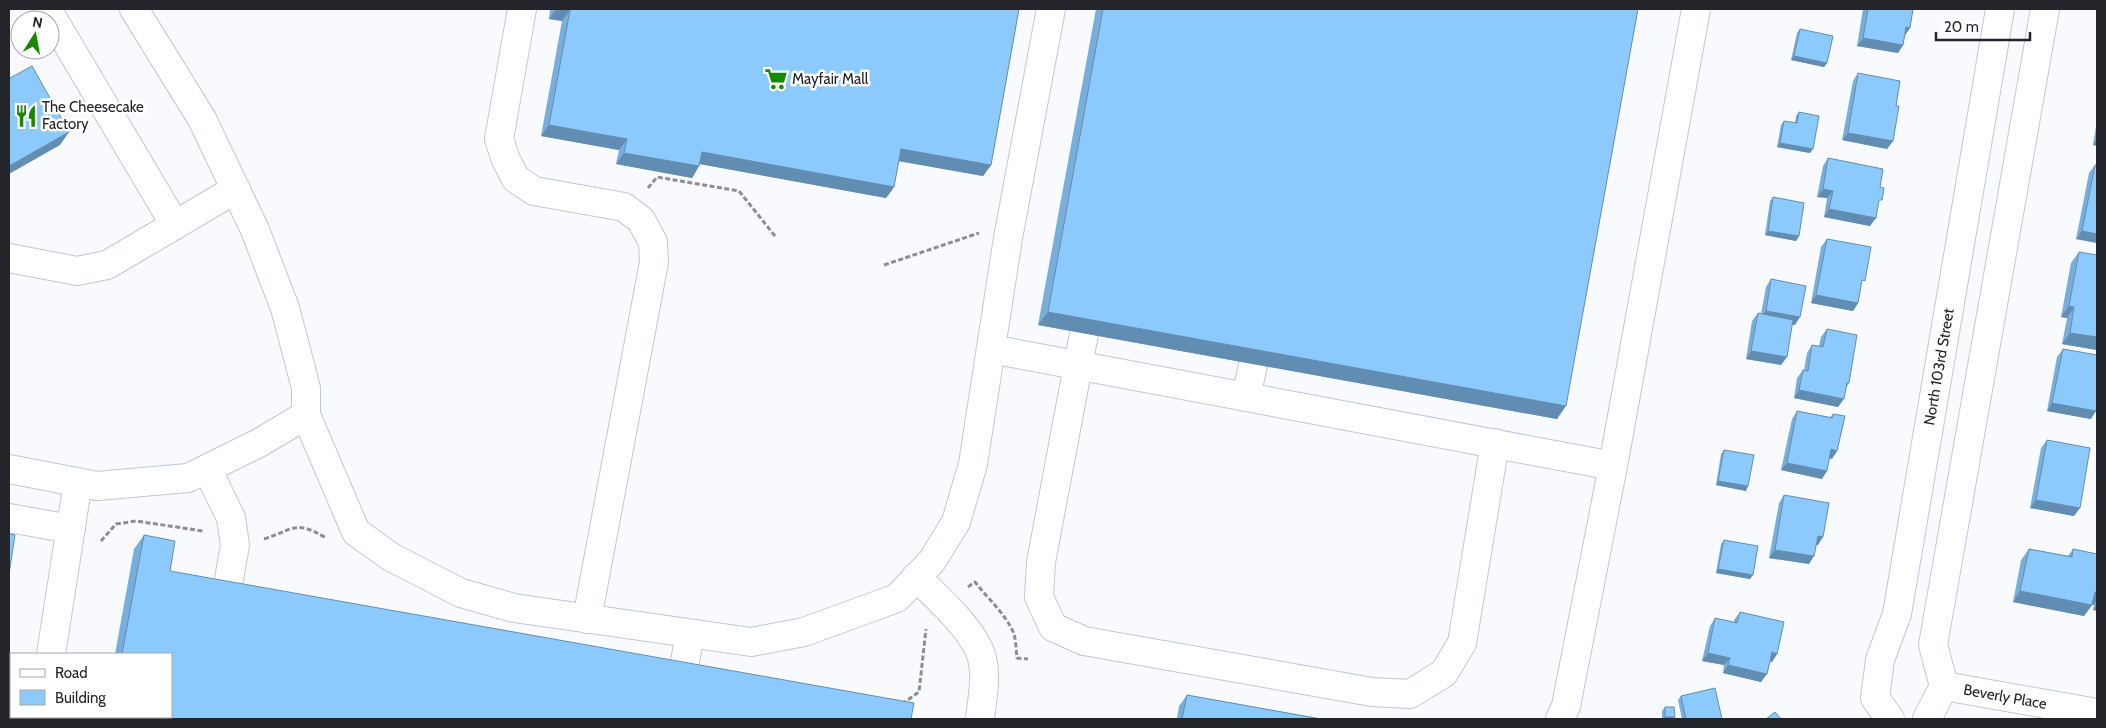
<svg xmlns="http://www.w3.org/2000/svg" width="2106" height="728" viewBox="0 0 2106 728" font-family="Cabin,sans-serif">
<rect width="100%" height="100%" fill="#f9fafd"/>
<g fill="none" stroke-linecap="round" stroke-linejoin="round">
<defs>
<g id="minor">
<path d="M47,9L175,225"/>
<path d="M134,9L202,119L255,230L285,308L306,388V415L356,532L391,557L461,593L514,608L751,642L804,632L897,598L932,561L956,522L973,464L1008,238L1051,9"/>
<path d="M522,9L499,139L506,160L516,179L534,191L624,207L641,220L653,242L654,262L587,619"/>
<path d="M9,258L77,271L107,265L236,189"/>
<path d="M1084,334L1041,562L1039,597L1053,627L1084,641L1372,692L1410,694L1444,673L1462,643L1495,443"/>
<path d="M991,349L1613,466"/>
<path d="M1246,397L1253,365"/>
<path d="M9,469L97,486L188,478L259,443L306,415"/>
<path d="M207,469L231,518L235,545L226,596"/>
<path d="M9,518L71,529"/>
<path d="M916,577C936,596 975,631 982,658C987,678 982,699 980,719"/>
<path d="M51,654L78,482"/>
<path d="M682,678L690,634"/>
<path id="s1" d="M1944,686L2097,713"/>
<path d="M40,719L41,717"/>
<path d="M1560,719L1566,706L1613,466L1696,9"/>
<path id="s2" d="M1890,719L1875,698L1880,660L1897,614L2000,9"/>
<path d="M1927,719L1944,686L1933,645L2045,9"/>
</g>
</defs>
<use href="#minor" stroke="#c2c7d4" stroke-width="30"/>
<g stroke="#8d8e92" stroke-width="3" stroke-dasharray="5 2.5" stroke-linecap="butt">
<path d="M648,188L657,177L739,191L775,236"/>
<path d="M884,265L979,233"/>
<path d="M264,539C293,530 295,519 326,538"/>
<path d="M101,541L116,524L136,521L203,531"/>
<path d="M968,587L975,582C988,599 1006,614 1014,634C1016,641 1016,650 1017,658L1028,659"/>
<path d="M902,704L919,692L926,629"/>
</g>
<use href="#minor" stroke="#fff" stroke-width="28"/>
</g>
<g fill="#78aeda">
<path d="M550,9H1019L991,165L983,176L898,161L894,187L886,198L700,164L699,166L692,178L616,164L619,150L541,136L562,21L549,19Z"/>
<path d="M1096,9H1638L1557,419L1038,325Z"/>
<path d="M1863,9H1913L1910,28L1905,35L1903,45L1898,53L1857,46Z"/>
<path d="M1800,29L1827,63L1824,67L1791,60L1797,33Z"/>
<path d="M1858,73L1896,106L1893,141L1887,149L1842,140L1853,81Z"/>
<path d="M1799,112L1810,153L1777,147L1781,125L1784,121L1795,123L1796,116Z"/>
<path d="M2097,120V146L2093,145Z"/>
<path d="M1828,158L1880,187L1878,205L1870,226L1824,217L1827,198L1817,197L1823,166Z"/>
<path d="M2095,165L2097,243L2076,239L2089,173Z"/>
<path d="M1773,197L1799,236L1796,241L1765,235L1770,201Z"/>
<path d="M1827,239L1861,286L1858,303L1853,311L1811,303L1821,247Z"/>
<path d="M2079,252L2097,350L2062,344L2067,318L2061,317L2071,263Z"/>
<path d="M1771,279L1795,325L1792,324L1781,365L1746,359L1752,321L1758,313L1761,314L1766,287Z"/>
<path d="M1827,329L1849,383L1846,388L1838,407L1794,398L1797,378L1803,370H1804L1807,353L1812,345L1819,346L1821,337Z"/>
<path d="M2063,349L2091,419L2047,411L2057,357Z"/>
<path d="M1797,411L1830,417L1833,414L1832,459L1830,458L1822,479L1781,470L1792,419Z"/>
<path d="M2047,440L2074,516L2030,508L2041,448Z"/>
<path d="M1724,450L1746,491L1716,485L1721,454Z"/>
<path d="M1784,495L1818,545H1816L1809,564L1769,558L1779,503Z"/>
<path d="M144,535L170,571L911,719H97V717H171V654H115L134,549Z"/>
<path d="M1724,540L1750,579L1716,573L1721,544Z"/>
<path d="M2029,549L2068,556L2073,549L2097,554V611L2093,610L2094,605H2092L2084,616L2013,602L2021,560Z"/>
<path d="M1740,612L1777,654L1772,662L1770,661L1761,682L1723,673L1724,665L1702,661L1710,626L1715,618L1734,622V620Z"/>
<path d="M1187,695L1321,719H1177L1179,706Z"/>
<path d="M1681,696L1722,719H1682L1678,700Z"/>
<path d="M1665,707L1675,717L1673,719H1662V711Z"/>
</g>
<g fill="#628db2">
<path d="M556,9H563L570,10L562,21L549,19Z"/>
<path d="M1906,27L1910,28L1904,36Z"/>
<path d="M1863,38L1903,45L1898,53L1857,46Z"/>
<path d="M1794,56L1827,63L1824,67L1791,60Z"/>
<path d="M549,125L627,139L619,150L541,136Z"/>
<path d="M69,132L60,145L9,174V166Z"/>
<path d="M1848,133L1893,141L1887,149L1842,140Z"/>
<path d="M2097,138V146L2093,145Z"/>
<path d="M1780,143L1813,149L1810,153L1777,147Z"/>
<path d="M901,149L991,165L983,176L893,160Z"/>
<path d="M702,152L894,187L886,198L694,163Z"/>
<path d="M624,153L699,166L692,178L616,164Z"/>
<path d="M1823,189L1833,191L1827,198L1817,197Z"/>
<path d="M1829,209L1876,218L1870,226L1824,217Z"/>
<path d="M1768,231L1799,236L1796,241L1765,235Z"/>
<path d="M2082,231L2097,234V243L2076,239Z"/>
<path d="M1816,295L1858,303L1853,311L1811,303Z"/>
<path d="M2069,306L2074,307L2067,318L2061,317Z"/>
<path d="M1766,311L1800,317L1795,325L1760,318Z"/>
<path d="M1048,312L1566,406L1557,419L1038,325Z"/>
<path d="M2070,333L2097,337V350L2062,344Z"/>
<path d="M1751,351L1787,357L1781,365L1746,359Z"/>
<path d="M1799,390L1844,399L1838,407L1794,398Z"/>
<path d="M2052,403L2096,411L2091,419L2047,411Z"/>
<path d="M1831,449L1837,451L1832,459L1826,457Z"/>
<path d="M1787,463L1827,471L1822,479L1781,470Z"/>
<path d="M1718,481L1748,486L1746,491L1716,485Z"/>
<path d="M2036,500L2080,508L2074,516L2030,508Z"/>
<path d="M1818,536L1823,537L1818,545L1812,544Z"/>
<path d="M1775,550L1814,556L1809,564L1769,558Z"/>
<path d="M1718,569L1753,575L1750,579L1716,573Z"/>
<path d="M2020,591L2092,605L2084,616L2013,602Z"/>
<path d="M2095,592L2097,593V600L2094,605L2087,604Z"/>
<path d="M2097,604V611L2093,610Z"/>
<path d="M1772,652L1777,654L1772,662L1766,660Z"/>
<path d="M1708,653L1730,658L1724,665L1702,661Z"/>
<path d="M1728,665L1767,674L1761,682L1723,673Z"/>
<path d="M1665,717H1675L1673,719H1663Z"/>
</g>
<g fill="#8ccafe" stroke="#628db2">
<path d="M563,9H1019L991,165L901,149L894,187L702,152L699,166L624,153L627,139L549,125L570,10Z"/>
<path d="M1103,9H1638L1566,406L1048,312Z"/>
<path d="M1868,9H1913L1910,28L1906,27L1903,45L1863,38Z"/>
<path d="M1800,29L1833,36L1827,63L1794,56Z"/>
<path d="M32,66L69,132L9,166V76L10,78Z"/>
<path d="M1858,73L1900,81L1896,106H1899L1893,141L1848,133Z"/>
<path d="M1799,112L1819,116L1813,149L1780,143L1784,121L1797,123Z"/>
<path d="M1828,158L1883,169L1880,187L1884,188L1882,200H1879L1876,218L1829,209L1833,191L1823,189Z"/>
<path d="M2095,165H2097V234L2082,231Z"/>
<path d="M1773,197L1804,203L1799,236L1768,231Z"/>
<path d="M1827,239L1871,247L1865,281L1862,280L1858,303L1816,295Z"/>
<path d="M2079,252L2097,255V337L2070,333L2074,307L2069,306Z"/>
<path d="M1771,279L1806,286L1800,317L1766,311Z"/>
<path d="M1758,313L1793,320L1787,357L1751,351Z"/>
<path d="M1827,329L1857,335L1849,383H1847L1844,399L1799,390L1803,370L1808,371L1812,345L1823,347Z"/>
<path d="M2063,349L2097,355V407L2096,411L2052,403Z"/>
<path d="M1797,411L1832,418L1833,414L1845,416L1837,451L1831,449L1827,471L1787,463Z"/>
<path d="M2047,440L2090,448L2080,508L2036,500Z"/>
<path d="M1724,450L1754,455L1748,486L1718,481Z"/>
<path d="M1784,495L1829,503L1823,537L1818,536L1814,556L1775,550Z"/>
<path d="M9,534L15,535L9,574Z"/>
<path d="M144,535L175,541L170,571L914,703L911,719H104L105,717H171V654H122Z"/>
<path d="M1724,540L1758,546L1753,575L1718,569Z"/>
<path d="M2029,549L2072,557L2073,549L2097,554V593L2095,592L2092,605L2020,591Z"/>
<path d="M1740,612L1784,622L1777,654L1772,652L1767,674L1728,665L1730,658L1708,653L1715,618L1737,623Z"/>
<path d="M1715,688L1722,719H1686L1681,696Z"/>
<path d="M1187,695L1321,719H1182Z"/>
<path d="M1665,707H1674L1675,717H1665Z"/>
<path d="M1775,712L1781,719H1766Z"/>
</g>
<defs>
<symbol id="supermarket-bare" viewBox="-9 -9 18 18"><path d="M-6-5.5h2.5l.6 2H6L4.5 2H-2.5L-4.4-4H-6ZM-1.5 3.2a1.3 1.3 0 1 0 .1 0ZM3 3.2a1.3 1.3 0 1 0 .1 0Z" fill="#198700" stroke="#fff" stroke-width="2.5" paint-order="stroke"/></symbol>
<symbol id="restaurant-bare" viewBox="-9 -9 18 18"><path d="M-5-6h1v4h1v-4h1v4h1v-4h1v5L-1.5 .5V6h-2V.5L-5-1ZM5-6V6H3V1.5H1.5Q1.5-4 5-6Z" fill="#198700" stroke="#fff" stroke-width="2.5" paint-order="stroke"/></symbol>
</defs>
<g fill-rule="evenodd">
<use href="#supermarket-bare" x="760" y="63" width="32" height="32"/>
<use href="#restaurant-bare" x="10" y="100" width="32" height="32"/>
</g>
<g text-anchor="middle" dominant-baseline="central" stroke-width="5" stroke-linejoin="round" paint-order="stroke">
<g font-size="15" fill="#23252a" stroke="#fff" text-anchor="start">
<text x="792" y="79">Mayfair Mall</text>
<text x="42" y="107">The Cheesecake<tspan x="42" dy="17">Factory</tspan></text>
</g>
<g font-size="15" fill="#23252a" stroke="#fff">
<text stroke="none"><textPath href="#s2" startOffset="364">North 103rd Street</textPath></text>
<text stroke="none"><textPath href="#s1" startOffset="62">Beverly Place</textPath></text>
</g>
</g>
<rect width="2106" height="728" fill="none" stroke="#23252a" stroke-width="20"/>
<rect x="10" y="653" width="162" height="65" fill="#ffffff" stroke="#a7a8aa"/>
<rect x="20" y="669" width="25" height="8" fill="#ffffff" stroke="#a7a8aa"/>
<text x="55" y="678" font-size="15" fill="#23252a">Road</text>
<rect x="20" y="690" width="25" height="15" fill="#8ccafe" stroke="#a7a8aa"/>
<text x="55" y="703" font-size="15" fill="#23252a">Building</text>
<g transform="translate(35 35) rotate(11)"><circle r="24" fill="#ffffff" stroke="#a7a8aa"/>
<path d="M0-4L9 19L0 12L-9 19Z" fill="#198700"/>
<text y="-8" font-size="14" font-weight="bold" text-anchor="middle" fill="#23252a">N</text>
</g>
<path d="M1936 32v8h94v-8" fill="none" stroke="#23252a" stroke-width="2.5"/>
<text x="1944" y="32" font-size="15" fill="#23252a" stroke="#ffffff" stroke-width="4" paint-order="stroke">20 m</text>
</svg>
